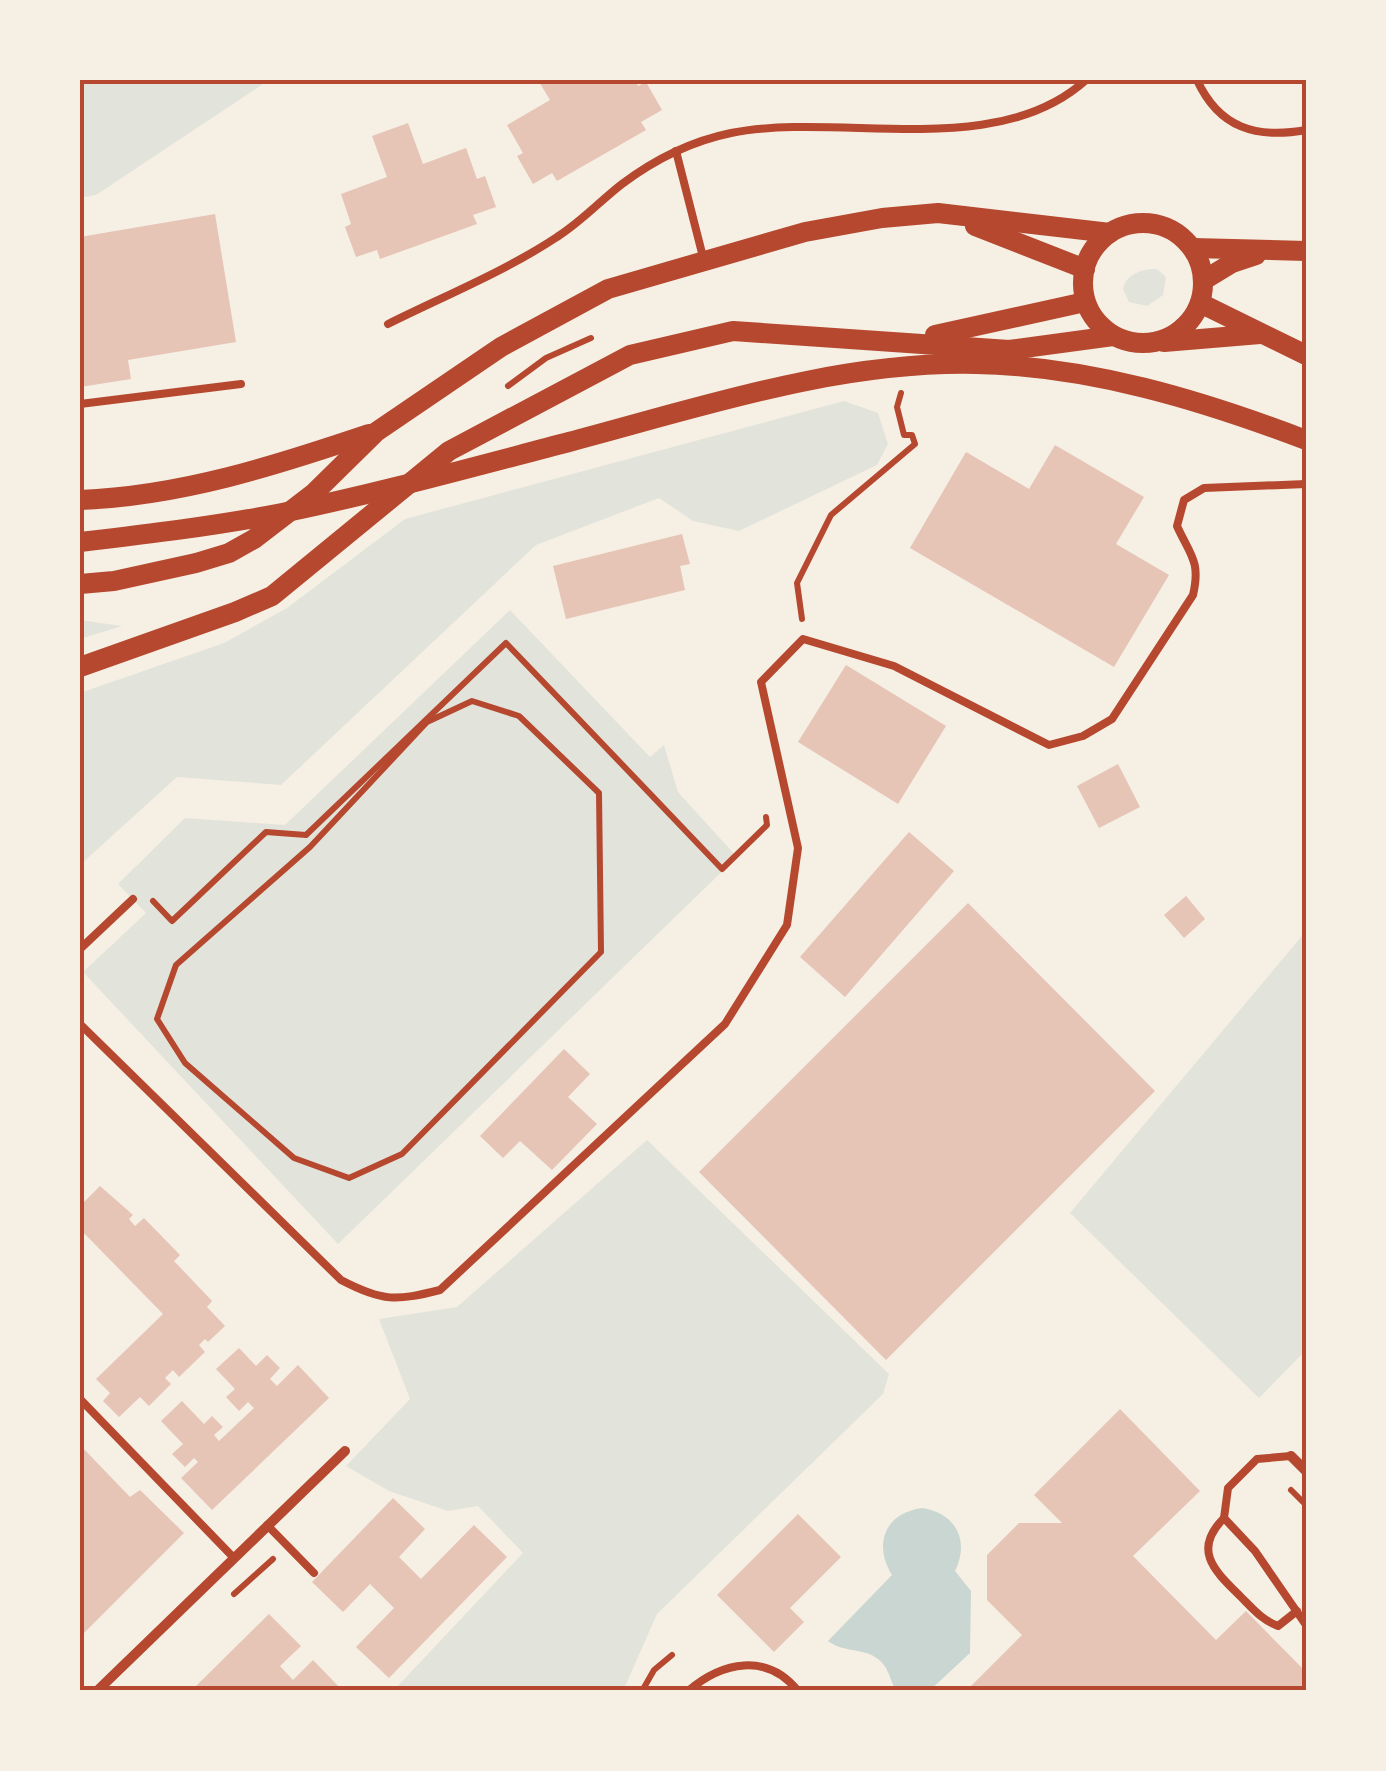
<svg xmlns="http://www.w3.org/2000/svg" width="1386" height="1771" viewBox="0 0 1386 1771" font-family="'Alegreya Sans',sans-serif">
<rect width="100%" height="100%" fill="#f6efe4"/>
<g fill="#e2e4dc">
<path d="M80,80H269L96,195L80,198Z"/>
<path d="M1157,269L1166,277L1163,295L1147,306L1129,302L1123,289C1126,274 1143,268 1157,269Z"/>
<path d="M844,401L878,413L888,444L877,465L739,531L693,521L659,498L536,545L281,785L177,777L80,865V693L224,643L287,608L405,519Z"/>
<path d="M510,610L650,757L664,745L678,792L737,857L338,1244L83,972L146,913L118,884L185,818L285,825Z"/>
<path d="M80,620L122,626L80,639Z"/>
<path d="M1306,931V1350L1259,1398L1070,1213Z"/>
<path d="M647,1140L889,1374L883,1394L657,1614L623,1691H393L523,1553L478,1506L448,1511L389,1491L346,1466L410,1399L379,1319L457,1307Z"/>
</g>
<path fill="#c9d6d2" d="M922,1508C956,1513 970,1541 955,1571L971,1591L970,1653L929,1691H896C892,1684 890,1675 886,1668C872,1645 846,1655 828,1641L892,1575C873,1544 885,1513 922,1508Z"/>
<g fill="#e6c5b7">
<path d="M538,80H635L638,86L646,82L662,110L641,122L646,130L557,181L552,173L533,184L517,156L523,153L507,125L550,100Z"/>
<path d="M408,123L423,164L466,148L477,179L485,176L496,207L473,215L477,224L380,259L377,250L356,257L345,227L351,224L341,194L387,177L372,136Z"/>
<path d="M215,214L236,342L128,360L131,379L80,387V237Z"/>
<path d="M1055,445L1144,497L1116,544L1169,575L1114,667L910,548L966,452L1029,489Z"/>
<path d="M682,534L690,564L680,566L685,590L566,619L553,566Z"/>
<path d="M846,665L946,726L898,804L798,742Z"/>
<path d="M1118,764L1140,807L1099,828L1077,786Z"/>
<path d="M909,832L954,871L845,997L800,957Z"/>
<path d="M1186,896L1205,919L1184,938L1164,915Z"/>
<path d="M968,903L1155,1091L886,1360L699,1172Z"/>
<path d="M564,1049L590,1074L568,1097L597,1124L552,1170L520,1141L503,1158L480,1136Z"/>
<path d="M100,1186L133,1215L129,1219L135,1226L144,1218L180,1255L174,1261L212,1301L207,1307L225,1326L208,1342L205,1339L199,1345L205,1352L179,1377L173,1370L165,1378L171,1384L149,1406L140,1397L119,1417L103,1401L110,1393L96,1379L163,1314L80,1229V1201L83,1203Z"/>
<path d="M239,1348L256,1366L267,1355L280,1368L270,1379L277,1386L298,1365L329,1398L212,1510L181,1478L198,1462L194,1458L185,1467L172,1454L183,1444L161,1421L182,1401L204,1424L212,1416L223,1427L214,1435L219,1441L254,1408L248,1402L239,1411L226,1397L235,1389L216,1369Z"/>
<path d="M1120,1409L1200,1491L1133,1556L1216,1640L1246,1611L1306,1672V1682L1296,1691H966L1022,1635L987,1600V1555L1019,1523H1062L1034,1495Z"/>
<path d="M80,1445L130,1497L140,1490L184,1533L80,1637Z"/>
<path d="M393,1498L425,1529L399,1557L421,1579L474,1525L507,1557L389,1678L356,1647L394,1608L370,1584L343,1612L312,1582Z"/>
<path d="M798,1514L841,1557L790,1608L804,1622L774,1652L717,1595Z"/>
<path d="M269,1614L301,1646L280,1666L293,1680L313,1660L343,1691H191Z"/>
</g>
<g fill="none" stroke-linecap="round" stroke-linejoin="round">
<g stroke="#b5482f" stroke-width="6">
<path d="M508,386L546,358L591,338"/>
<path d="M802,619L797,583L831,515L915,444L912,435H904L897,407L901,393"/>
<path d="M472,701L519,716L599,793L601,952L402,1154L349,1178L294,1158L185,1063L157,1019L176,965L310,847L427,722Z"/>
<path d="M153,901L172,921L266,832L306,835L506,643L722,869L767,825L766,817"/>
<path d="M1291,1490L1306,1505"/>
<path d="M234,1594L273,1559"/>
<path d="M642,1691L654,1670L672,1655"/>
</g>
<g stroke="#b5482f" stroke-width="8">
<path d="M1197,80C1219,128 1256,139 1306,130"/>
<path d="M676,151L703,257"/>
<path d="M388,324C444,296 504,272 557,237C581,222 600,201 622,184C654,160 692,141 731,133C841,111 995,162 1086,80"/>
<path d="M80,404L241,384"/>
<path d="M80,949L133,899"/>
<path d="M80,1024L341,1280C383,1302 396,1301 440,1290L725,1024L787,925L798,848L761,682L803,639L894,666L1049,745L1083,736L1112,719L1193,595C1201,561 1190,555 1177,526L1184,500L1204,488L1306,484"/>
<path d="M80,1399L233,1557"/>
<path d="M1291,1456L1257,1459L1228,1488L1224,1518L1255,1551L1306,1625"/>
<path d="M1224,1518C1191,1551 1216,1572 1241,1597C1253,1609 1262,1620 1278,1626L1297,1611"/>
<path d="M267,1525L314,1573"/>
<path d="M688,1691C722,1662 767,1652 798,1691"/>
</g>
<g stroke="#b5482f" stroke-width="10">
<path d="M1291,1456L1306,1471"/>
<path d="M97,1691L345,1451"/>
</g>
<g stroke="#b5482f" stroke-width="20">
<circle cx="1143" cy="283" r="60"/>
<path d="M975,226L1085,269"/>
<path d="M1193,248L1306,251"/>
<path d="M1204,280L1232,263L1256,255"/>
<path d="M1200,303L1306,355"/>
<path d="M935,335L1085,302"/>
<path d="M1164,342L1260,334"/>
<path d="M80,500C181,496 274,466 369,434"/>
<path d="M80,542C148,534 215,526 282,513C379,493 473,467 569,442C702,407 837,361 976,364C1089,366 1201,400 1306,440"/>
<path d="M80,584L114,581L196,563L229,553L254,539L314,493L376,432L501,347L608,289L805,232L882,218L938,213L1110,233"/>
<path d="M80,667L235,612L272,596L449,451L630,355L733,331L1009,350L1113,336"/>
</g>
</g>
<rect width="1386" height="1771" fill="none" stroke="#f6efe4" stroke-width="165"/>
<rect x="82" y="82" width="1222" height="1606" fill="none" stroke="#b5482f" stroke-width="4"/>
</svg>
